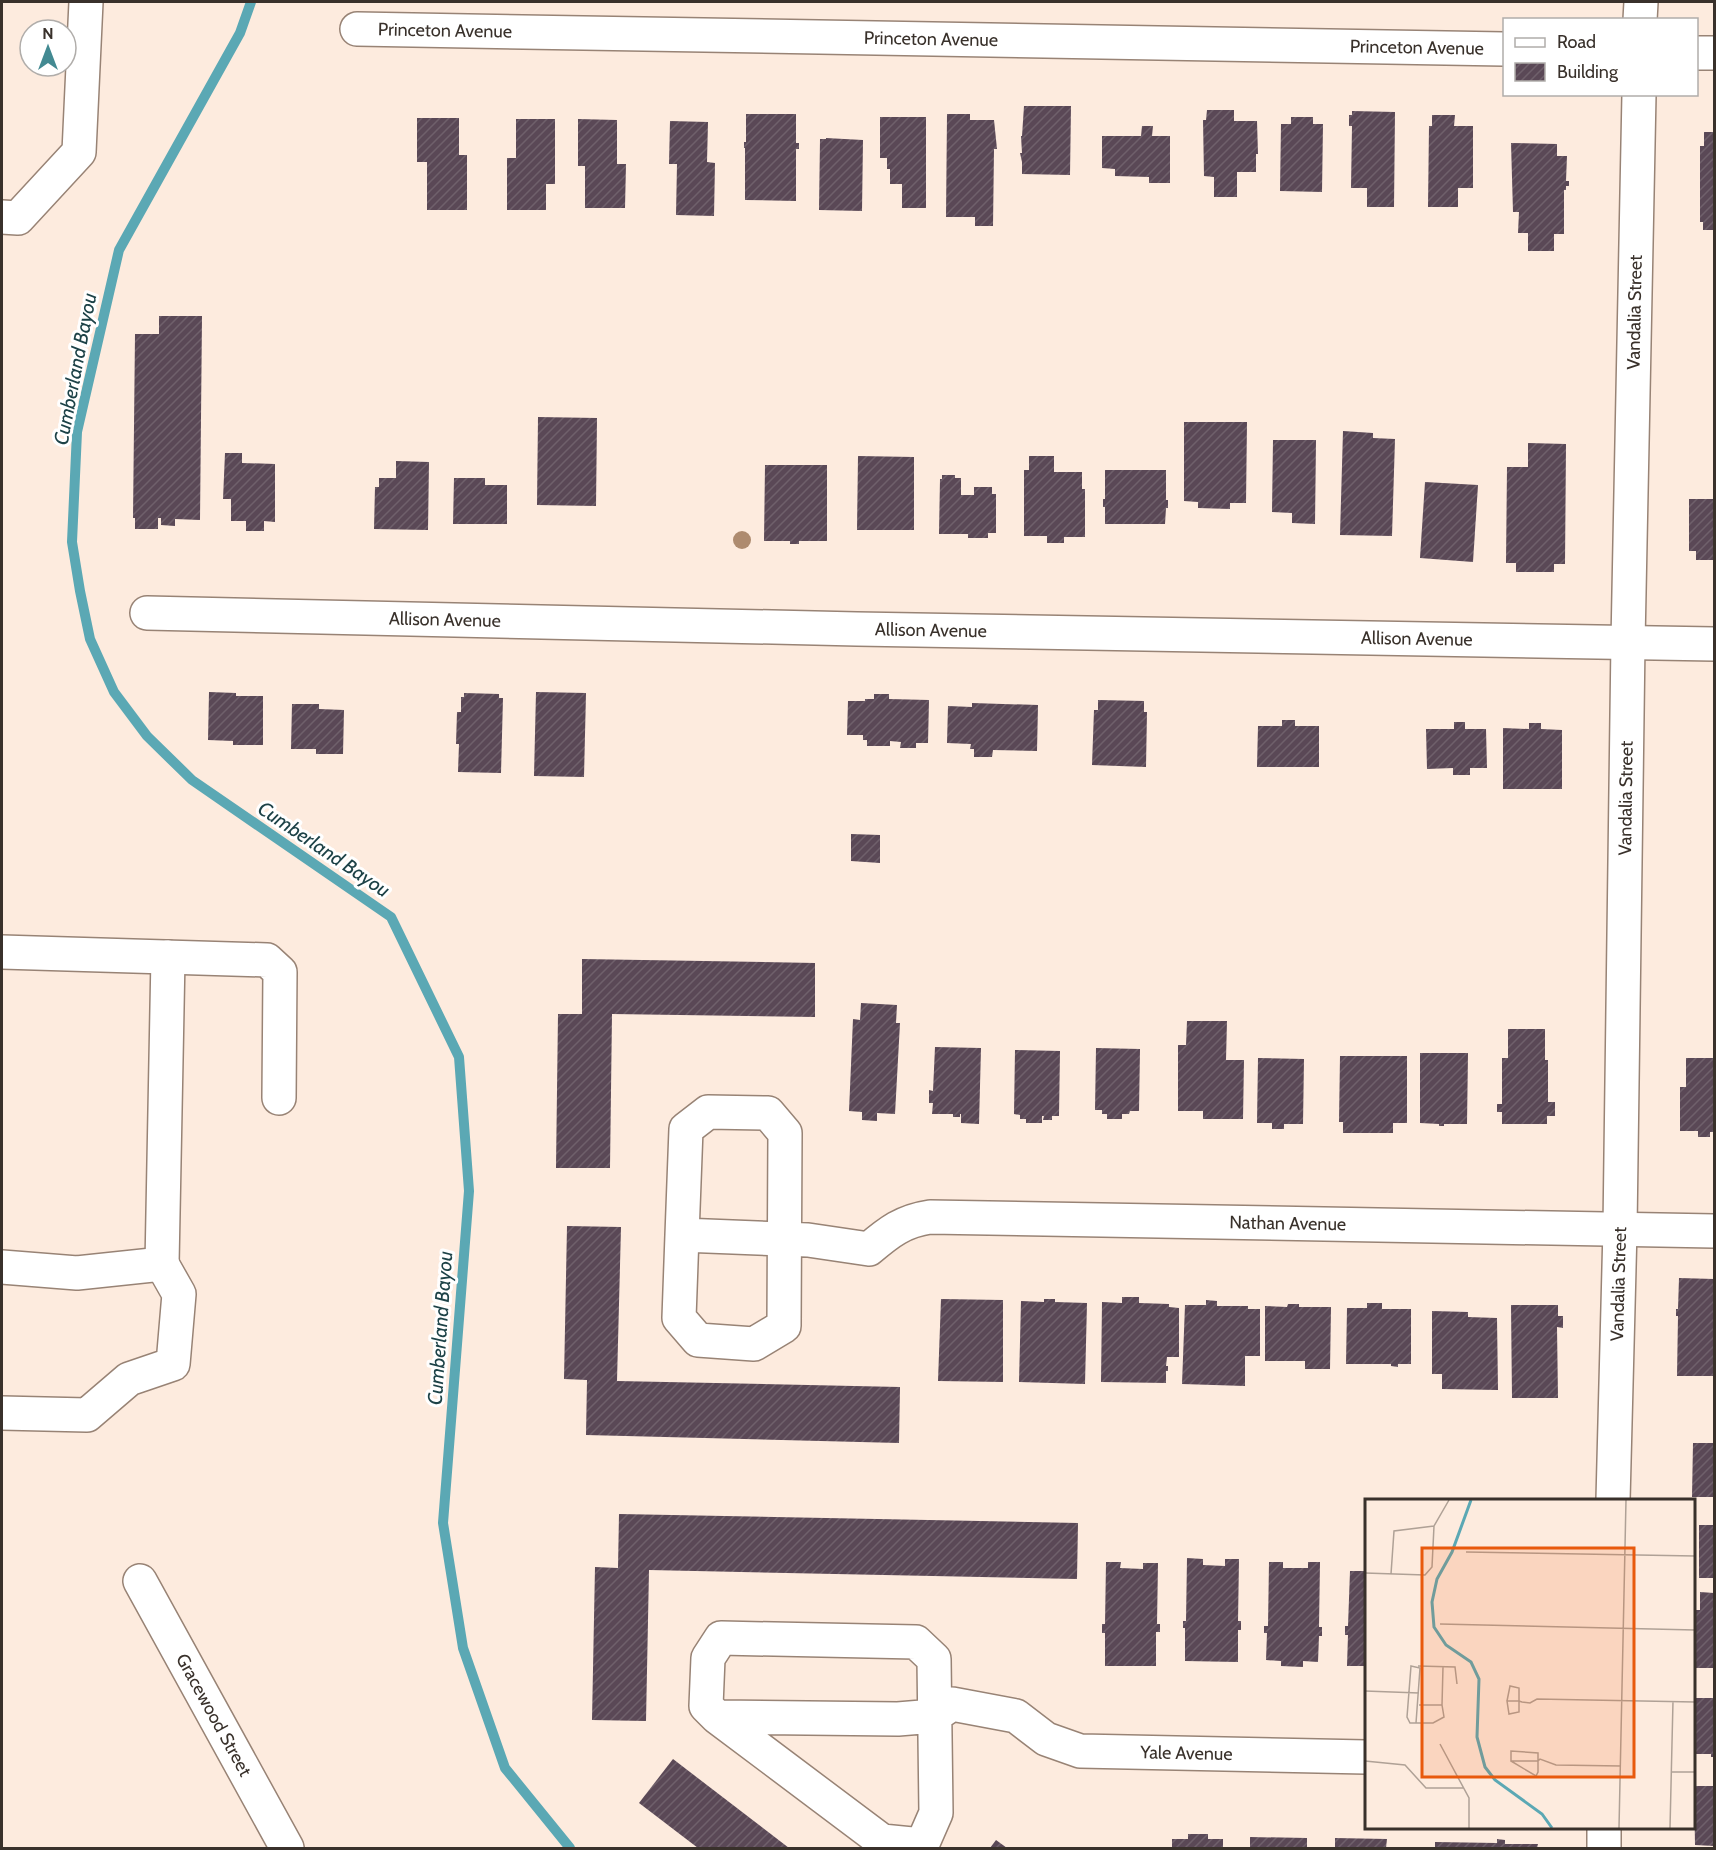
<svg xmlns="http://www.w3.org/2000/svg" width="1716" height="1850" viewBox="0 0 1716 1850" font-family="Cabin,sans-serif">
<defs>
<pattern id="building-hatch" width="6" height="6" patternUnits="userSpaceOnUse" patternTransform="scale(1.5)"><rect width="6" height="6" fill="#5a4856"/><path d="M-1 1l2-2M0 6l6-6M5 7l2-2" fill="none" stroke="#6f606b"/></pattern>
</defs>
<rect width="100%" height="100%" fill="#fdebde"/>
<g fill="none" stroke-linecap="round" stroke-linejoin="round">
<path stroke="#5ba8b4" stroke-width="10" d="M251,2L240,33L119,250L77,432L72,542L80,591L90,639L114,692L147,736L192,780L391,917L459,1057L469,1191L443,1523L463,1648L505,1768L570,1848"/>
</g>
<g fill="url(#building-hatch)">
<path d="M1024,106H1071L1070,175L1022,174V162L1020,153H1022L1021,136H1022Z"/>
<path d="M1207,110H1234V121H1257L1258,154H1256V172H1237V197H1214V177L1204,176L1203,120H1206Z"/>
<path d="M1352,111L1395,112L1394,207H1367V188H1351L1352,126H1349V115H1352Z"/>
<path d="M746,114H796V143H799V149H796V201L745,200V148H744V142H746Z"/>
<path d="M947,114H970V120H994L997,149H994L993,226H975V217H946Z"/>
<path d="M1432,115H1455L1454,126H1473V188H1458V207H1428L1429,126H1432Z"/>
<path d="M880,117H926V208H902V184H890V169H887V158H880Z"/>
<path d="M1291,117H1313V124H1323L1322,192L1280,191L1281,124H1291Z"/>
<path d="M417,118H459V155H467V210H427V162H417Z"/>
<path d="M516,119H555V184H546V210H507V158H516Z"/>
<path d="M578,119L617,120V164H626L625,208H585V166H578Z"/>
<path d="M670,121L708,122L707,162L715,163L714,216L676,215L677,164H669Z"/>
<path d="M1142,126H1153L1152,136H1170V183H1149V177L1115,176V169L1102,168V136H1141Z"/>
<path d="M1704,132H1714V230H1703V222H1700V146H1704Z"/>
<path d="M826,138L863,140L862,211L819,210L820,139H826Z"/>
<path d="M1511,143L1557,144V156H1567L1566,181H1569V186H1566V190H1564V234H1554V251H1528V233H1518L1519,212H1513Z"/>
<path d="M159,316H202L200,520L175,519V526L161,525V518H158V529H135V518H133L135,334H159Z"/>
<path d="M538,417L597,418L596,506L537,505Z"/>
<path d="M1184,422H1247L1246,503H1230V509L1198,508V502L1184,501Z"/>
<path d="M1343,431L1373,433V438L1395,439L1392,536L1340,535Z"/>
<path d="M1273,440H1316L1315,524L1292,523V513L1272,512Z"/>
<path d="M1528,443L1566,444L1565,564H1554V572H1516V563H1506L1507,467H1528Z"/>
<path d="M225,453H242V463L275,464V522L264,521V531H246V521H231V499H223Z"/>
<path d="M858,456L914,457V530H857Z"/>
<path d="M1029,456H1054V472H1082V489H1085V537H1064V543H1047V536H1024V470H1029Z"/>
<path d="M396,461L429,462L428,530L374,529L375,487H379V478H396Z"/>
<path d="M765,465H827V541H799V544H790V541H764Z"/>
<path d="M1105,470H1166V500H1168V508H1166L1165,524H1105V507H1103V499H1105Z"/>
<path d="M942,475H955V478H961V495H974V487H992V494H996V533H988V538H968V534H939L940,479H942Z"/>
<path d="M454,478H485V485H507V524H453Z"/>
<path d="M1425,482L1478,485L1473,562L1420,558Z"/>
<path d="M1689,499H1714V560H1696V551H1689Z"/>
<path d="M209,692L236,693V696H263V745H233V741L208,740Z"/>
<path d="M536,692L586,693L584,777L534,776Z"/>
<path d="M464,693L499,694V698H503L501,773L458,772L459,744H456L457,712H461V697H464Z"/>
<path d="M874,694H889V699L929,700L928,743H916V748H900L901,742L890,741V746H867V740H863V735H847L848,701H865V699H874Z"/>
<path d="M1098,700L1144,701V712H1147L1146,767L1092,765L1094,710H1098Z"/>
<path d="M972,703L1038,705L1037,751L993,750L992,757H974V749H970L971,744L947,743L948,706L972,707Z"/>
<path d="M292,704H319V709L344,710L343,754H316V749H291Z"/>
<path d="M1282,720H1295V726H1319V767H1257L1258,726H1282Z"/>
<path d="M1454,722H1465V729H1486L1487,768H1470V775H1453V768L1427,769L1426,729H1454Z"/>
<path d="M1529,723H1541V729L1562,730V789H1503V728L1529,729Z"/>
<path d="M851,834L880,835V863L851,861Z"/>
<path d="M582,959L815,963V1017L612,1014L610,1168H556L558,1014H582Z"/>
<path d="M861,1003L897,1005L896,1023H900L895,1114L877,1113V1121L862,1120V1112L849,1111L853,1019L860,1020Z"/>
<path d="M1187,1021H1227L1226,1060H1244L1243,1119H1203V1111H1178V1045H1186Z"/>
<path d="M1508,1029H1545V1060H1548V1102H1555V1116H1547V1124H1502V1112H1497V1104H1502V1058H1508Z"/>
<path d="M935,1047L981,1048L979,1124L961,1123V1114H960V1117H953V1114H932L933,1103H929V1090L933,1091Z"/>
<path d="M1096,1048L1140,1049L1139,1111H1130L1129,1114H1122V1119H1107V1114H1102V1110H1095Z"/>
<path d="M1015,1050L1060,1051L1059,1116H1052V1120H1043L1044,1116H1042V1123H1026V1119H1020V1115L1014,1114Z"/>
<path d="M1420,1053H1468L1467,1124H1444V1126H1439V1124L1420,1123Z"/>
<path d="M1340,1056H1407V1123H1393V1133H1343V1122H1339Z"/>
<path d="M1258,1058L1304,1059L1303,1124H1284V1129H1272V1123H1257Z"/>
<path d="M1686,1058H1714V1132H1710V1137H1698V1131H1680V1087H1686Z"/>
<path d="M567,1226L621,1227L617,1381L900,1387L899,1443L586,1435L587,1380L564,1379Z"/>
<path d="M1679,1278L1714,1279V1376H1677L1678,1316H1676V1309H1678Z"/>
<path d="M1122,1297H1139V1303L1169,1304V1307L1179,1308V1357H1167L1166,1366H1168V1371H1166V1383L1101,1382L1102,1302L1122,1303Z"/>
<path d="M941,1299L1003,1300V1382L938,1381Z"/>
<path d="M1044,1299H1055V1302L1087,1303L1085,1384L1019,1382L1021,1301L1044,1302Z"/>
<path d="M1206,1300L1217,1301V1306H1248V1309H1260V1356H1245V1386L1182,1384L1185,1305H1206Z"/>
<path d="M1367,1303H1382V1309H1411V1364H1398V1367L1391,1366V1364H1346L1347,1308H1367Z"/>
<path d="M1288,1304H1299V1307H1331L1330,1369H1305V1361H1265V1306L1287,1307Z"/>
<path d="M1511,1305H1558V1316H1563V1328L1557,1327L1558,1398H1512Z"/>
<path d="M1432,1311L1468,1312V1317L1497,1318L1498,1390L1442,1389V1374H1432Z"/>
<path d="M1693,1443H1714V1497H1692Z"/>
<path d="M619,1514L1078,1523L1077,1579L649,1570L646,1721L592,1720L595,1567L618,1568Z"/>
<rect x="1699" y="1525" width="15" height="53"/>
<path d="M1187,1558L1203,1559V1565L1225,1566V1559H1239L1238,1621H1241V1630H1238V1662L1185,1661V1628H1183V1621H1186Z"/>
<path d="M1106,1562H1121L1120,1568L1143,1569V1563H1158L1157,1624H1160V1632H1156V1666H1105V1633H1102V1624H1105Z"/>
<path d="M1269,1562H1283V1568H1308V1562H1320L1319,1627H1322V1636H1319L1318,1662L1303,1661V1667L1281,1666V1661L1266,1660L1267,1633H1264V1626H1268Z"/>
<path d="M1350,1571H1366V1666H1347L1348,1635H1345V1626H1348Z"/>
<path d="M1700,1592L1714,1593V1668H1696V1610H1700Z"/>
<path d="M1695,1698H1714V1757H1711V1754H1695Z"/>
<path d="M673,1759L789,1848H698L639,1803Z"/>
<path d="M1694,1786H1714V1846L1695,1845Z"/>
<path d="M1188,1834H1208V1839H1223V1848H1172V1839H1188Z"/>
<path d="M1250,1837L1307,1838V1848H1250Z"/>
<path d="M1335,1838L1387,1839L1386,1848H1335Z"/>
<path d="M1497,1839L1505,1840V1844H1538L1537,1848H1435V1842L1497,1843Z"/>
<path d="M996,1840L1007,1848H990Z"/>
</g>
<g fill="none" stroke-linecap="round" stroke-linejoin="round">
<defs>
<g id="minor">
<path d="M1640,20L1641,2"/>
<path id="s1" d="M357,29L1504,49"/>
<path d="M1696,53H1714"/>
<path d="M2,217L18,218L79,152L86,2"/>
<path id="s2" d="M147,613L857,629L1714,644"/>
<path d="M2,952L267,960L280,972L279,1098"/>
<path id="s3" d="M682,1235L686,1129L708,1112L768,1113L785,1133L784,1326L754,1344L698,1340L679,1318L682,1235L808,1240L869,1249C889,1232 903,1221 930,1217L1714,1231"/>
<path d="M162,1264L168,957"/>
<path d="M2,1267L77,1273L162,1264L179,1294L173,1364L129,1379L87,1415L2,1413"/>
<path id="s4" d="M1613,1500L1620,1229L1628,642L1639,94"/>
<path id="s5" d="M140,1581L287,1848"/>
<path id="s6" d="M717,1717L882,1841L922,1845L936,1813L934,1659L916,1642L721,1638L708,1658L706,1706L717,1717L898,1719L934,1716L952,1704L1016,1716L1046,1739L1080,1751L1366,1757"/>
<path d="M1604,1848V1828"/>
</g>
</defs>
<use href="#minor" stroke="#988375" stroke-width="36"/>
<use href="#minor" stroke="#fff" stroke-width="33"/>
</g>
<circle fill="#ae8b6f" cx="742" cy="540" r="9"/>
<g text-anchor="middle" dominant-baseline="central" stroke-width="6" stroke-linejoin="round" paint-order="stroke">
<g font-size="18" fill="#39312b" stroke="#fff">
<text stroke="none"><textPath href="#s1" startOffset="88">Princeton Avenue</textPath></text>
<text stroke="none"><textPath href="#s1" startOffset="574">Princeton Avenue</textPath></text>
<text stroke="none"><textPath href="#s1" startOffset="1060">Princeton Avenue</textPath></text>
<text stroke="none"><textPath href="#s4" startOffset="1188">Vandalia Street</textPath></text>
<text stroke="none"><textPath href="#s2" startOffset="298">Allison Avenue</textPath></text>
<text stroke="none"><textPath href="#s2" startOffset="784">Allison Avenue</textPath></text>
<text stroke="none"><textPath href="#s2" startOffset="1270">Allison Avenue</textPath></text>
<text stroke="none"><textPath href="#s4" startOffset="702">Vandalia Street</textPath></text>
<text stroke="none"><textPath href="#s3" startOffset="1232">Nathan Avenue</textPath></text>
<text stroke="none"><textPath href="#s4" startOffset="216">Vandalia Street</textPath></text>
<text stroke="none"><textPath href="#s5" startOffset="153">Gracewood Street</textPath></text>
<text stroke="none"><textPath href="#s6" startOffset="1227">Yale Avenue</textPath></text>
</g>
<g font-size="20" font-style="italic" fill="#1d4247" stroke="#fff">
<text transform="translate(75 369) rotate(-79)">Cumberland Bayou</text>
<text transform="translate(324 849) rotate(34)">Cumberland Bayou</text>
<text transform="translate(440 1328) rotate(-86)">Cumberland Bayou</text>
</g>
</g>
<g transform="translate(1365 1499)">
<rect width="330" height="330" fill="#fdebde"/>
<path fill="none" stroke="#5ba8b4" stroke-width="3" d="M106,1L87,53L72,80L67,103L69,128L81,146L106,163L114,180L112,238L120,268L130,281L177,315L187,329"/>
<path fill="none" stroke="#afa196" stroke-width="1.5" d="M101,53L330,57M0,74L60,76L67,68L69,27L84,1M26,75L29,32L69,27M75,125L330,131M46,167L55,169L51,224H45L42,218ZM53,167L90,168L92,185M0,192L54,194M142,202L145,187L154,189V213L144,215L142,202H154L157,203L165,204L172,200L330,203M77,206L78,168M51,224H68L79,218L77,206H54M75,245L104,299V329M0,262L40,266L61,289H99M146,262L171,277L173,273V254L146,252V262H173L175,260L191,266L256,267M306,273H330M254,329L261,1M305,329L308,202"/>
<path fill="#e8590c" fill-opacity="0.15" stroke="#e8590c" stroke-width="3" d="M57,49H269V278H57Z"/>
<rect width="330" height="330" fill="none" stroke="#39312b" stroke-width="3"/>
</g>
<rect width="1716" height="1850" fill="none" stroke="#39312b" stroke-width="6"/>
<rect x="1503" y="18" width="195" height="78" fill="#ffffff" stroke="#b0adaa" stroke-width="1.5"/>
<rect x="1515" y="38" width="30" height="9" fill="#ffffff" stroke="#b0adaa" stroke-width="1.5"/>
<text x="1557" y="48" font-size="18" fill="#39312b">Road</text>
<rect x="1515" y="63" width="30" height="18" fill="url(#building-hatch)" stroke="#b0adaa" stroke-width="1.5"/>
<text x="1557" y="78" font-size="18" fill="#39312b">Building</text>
<g transform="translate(48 48)"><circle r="28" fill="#ffffff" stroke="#b0adaa" stroke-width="1.5"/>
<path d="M0-4.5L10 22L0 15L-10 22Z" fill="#438a92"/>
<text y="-9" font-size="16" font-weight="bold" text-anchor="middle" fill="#39312b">N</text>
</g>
</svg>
